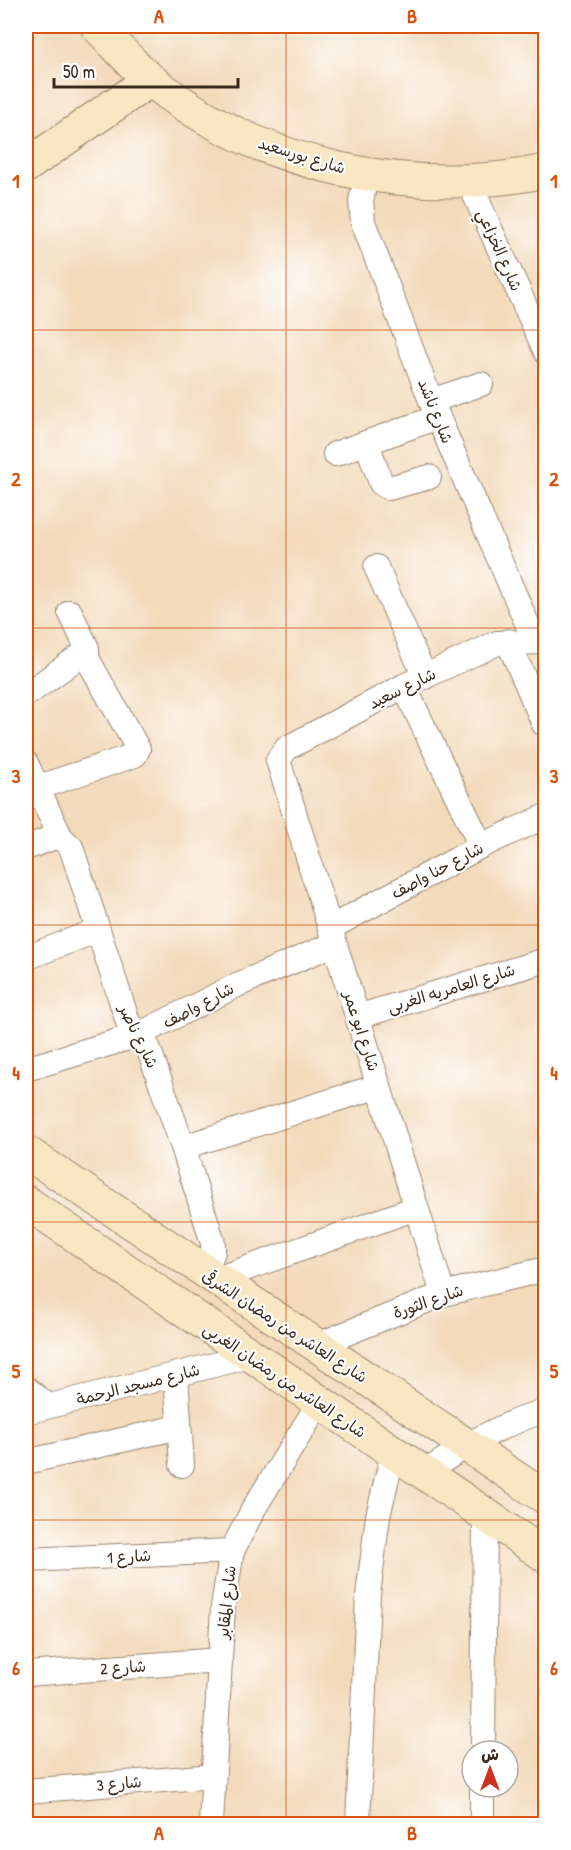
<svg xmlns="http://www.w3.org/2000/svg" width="571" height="1850" viewBox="0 0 571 1850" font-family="'Patrick Hand','Playpen Sans Arabic',sans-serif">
<rect width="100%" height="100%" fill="#fff"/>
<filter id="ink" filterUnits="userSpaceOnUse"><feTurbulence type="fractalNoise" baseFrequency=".0167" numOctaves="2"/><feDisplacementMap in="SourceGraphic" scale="12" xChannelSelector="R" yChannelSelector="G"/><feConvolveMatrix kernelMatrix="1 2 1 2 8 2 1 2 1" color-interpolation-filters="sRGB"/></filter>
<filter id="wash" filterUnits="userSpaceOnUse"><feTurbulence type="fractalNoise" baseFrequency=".008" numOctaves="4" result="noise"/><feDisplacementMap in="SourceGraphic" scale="24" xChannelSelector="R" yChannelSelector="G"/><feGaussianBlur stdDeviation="1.35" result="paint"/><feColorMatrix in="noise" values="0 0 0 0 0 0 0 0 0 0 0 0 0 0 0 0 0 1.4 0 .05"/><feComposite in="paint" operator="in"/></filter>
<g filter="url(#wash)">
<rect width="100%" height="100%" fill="#f3dabb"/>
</g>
<g filter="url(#ink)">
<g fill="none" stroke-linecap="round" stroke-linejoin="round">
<defs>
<g id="street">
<path d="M367,174L361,201L363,222L431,401L535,642"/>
<path d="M469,182L546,352"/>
<path d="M431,401L481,384"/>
<path d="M367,443L381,483L389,488L429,477"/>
<path d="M335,454L438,417"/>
<path d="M376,567L425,677"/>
<path d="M70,612L87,648V658"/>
<path d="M508,641L544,724"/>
<path d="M404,686L481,846"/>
<path d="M26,695L77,658H87L138,749L135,755L39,787"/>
<path d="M26,763L61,838"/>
<path d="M26,848L52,838H61L71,847L128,1022L148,1047L183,1147L213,1243V1252L204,1273"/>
<path d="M330,928L481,846L546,816"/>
<path d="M26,958L98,930"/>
<path d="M357,1017L546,960"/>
<path d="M26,1069L138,1035L237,985L334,944"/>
<path d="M183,1147L379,1086"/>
<path d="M214,1280L416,1208"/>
<path d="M443,1294L278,760L287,748L404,686L497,643L546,642"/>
<path d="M315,1346L443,1294L546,1269"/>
<path d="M176,1375L182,1465"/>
<path d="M26,1388L48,1406"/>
<path d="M26,1412L250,1356"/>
<path d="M26,1462L179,1427"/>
<path d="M424,1474C462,1446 500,1425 546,1410"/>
<path d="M26,1560L232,1551"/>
<path d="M26,1674L220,1660"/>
<path d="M483,1751L485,1515"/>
<path d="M26,1791L213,1776"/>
<path d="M211,1824L223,1606L232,1551L254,1508L319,1403"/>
<path d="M358,1824L368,1595L378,1516L393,1453"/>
<path d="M482,1824V1787"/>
</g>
<g id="secondary">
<path d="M97,26C115,44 132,65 152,81C260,167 411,199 546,171"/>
<path d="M26,166L150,80"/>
<path d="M26,1152L546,1498"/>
<path d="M26,1202L546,1556"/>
</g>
</defs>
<use href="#street" stroke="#97826c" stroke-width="26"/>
<use href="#secondary" stroke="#97826c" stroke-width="35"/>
<use href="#street" stroke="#fff" stroke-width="24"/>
<use href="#secondary" stroke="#f9e7c3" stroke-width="33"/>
</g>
</g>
<path fill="none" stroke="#d7540e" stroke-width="1.5" stroke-opacity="0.55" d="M286,26V1824M26,330H546M26,628H546M26,925H546M26,1222H546M26,1520H546"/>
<g text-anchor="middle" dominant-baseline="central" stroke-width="4.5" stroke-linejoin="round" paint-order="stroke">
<g font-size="16" fill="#3b2a1e" stroke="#fff">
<text transform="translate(302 155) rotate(17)">شارع بورسعيد</text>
<text transform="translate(500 250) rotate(66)">شارع الخزاعي</text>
<text transform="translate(436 411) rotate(68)">شارع ناشد</text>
<text transform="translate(402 688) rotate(-26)">شارع سعيد</text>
<text transform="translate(437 870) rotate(-28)">شارع حنا واصف</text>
<text transform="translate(451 988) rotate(-17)">شارع العامريه الغربى</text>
<text transform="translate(198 1005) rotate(-28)">شارع واصف</text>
<text transform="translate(362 1031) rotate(72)">شارع ابو عمر</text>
<text transform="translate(139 1036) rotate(64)">شارع ناصر</text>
<text transform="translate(428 1301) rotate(-19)">شارع الثورة</text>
<text transform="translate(285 1326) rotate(33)">شارع العاشر من رمضان الشرقى</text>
<text transform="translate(285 1380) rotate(34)">شارع العاشر من رمضان الغربى</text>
<text transform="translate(138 1384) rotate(-14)">شارع مسجد الرحمة</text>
<text transform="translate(129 1556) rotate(-3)">شارع 1</text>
<text transform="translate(226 1602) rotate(-84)">شارع المقابر</text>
<text transform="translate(123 1667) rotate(-4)">شارع 2</text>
<text transform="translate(119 1783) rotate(-5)">شارع 3</text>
</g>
</g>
<rect width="571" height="1850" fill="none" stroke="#fff" stroke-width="66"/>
<g transform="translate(490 1769)"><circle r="28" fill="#ffffff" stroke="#b1aaa5" stroke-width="1.5"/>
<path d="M0-4.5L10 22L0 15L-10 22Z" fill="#c8321e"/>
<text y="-9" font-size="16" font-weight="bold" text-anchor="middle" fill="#3b2a1e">ش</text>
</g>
<path d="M54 78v9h184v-9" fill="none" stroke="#3b2a1e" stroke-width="3"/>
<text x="63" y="78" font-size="18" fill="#3b2a1e" stroke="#ffffff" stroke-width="4.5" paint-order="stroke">50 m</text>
<rect x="33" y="33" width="505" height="1784" fill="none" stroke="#d7540e" stroke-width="2"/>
<g font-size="20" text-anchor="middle" font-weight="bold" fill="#d7540e">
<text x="159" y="23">A</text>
<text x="412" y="23">B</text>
<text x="16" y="188">1</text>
<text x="554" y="188">1</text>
<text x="16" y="486">2</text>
<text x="554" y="486">2</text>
<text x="16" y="783">3</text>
<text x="554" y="783">3</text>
<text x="16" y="1080">4</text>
<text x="554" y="1080">4</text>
<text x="16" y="1378">5</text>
<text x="554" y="1378">5</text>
<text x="16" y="1675">6</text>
<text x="554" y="1675">6</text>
<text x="159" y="1840">A</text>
<text x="412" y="1840">B</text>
</g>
</svg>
